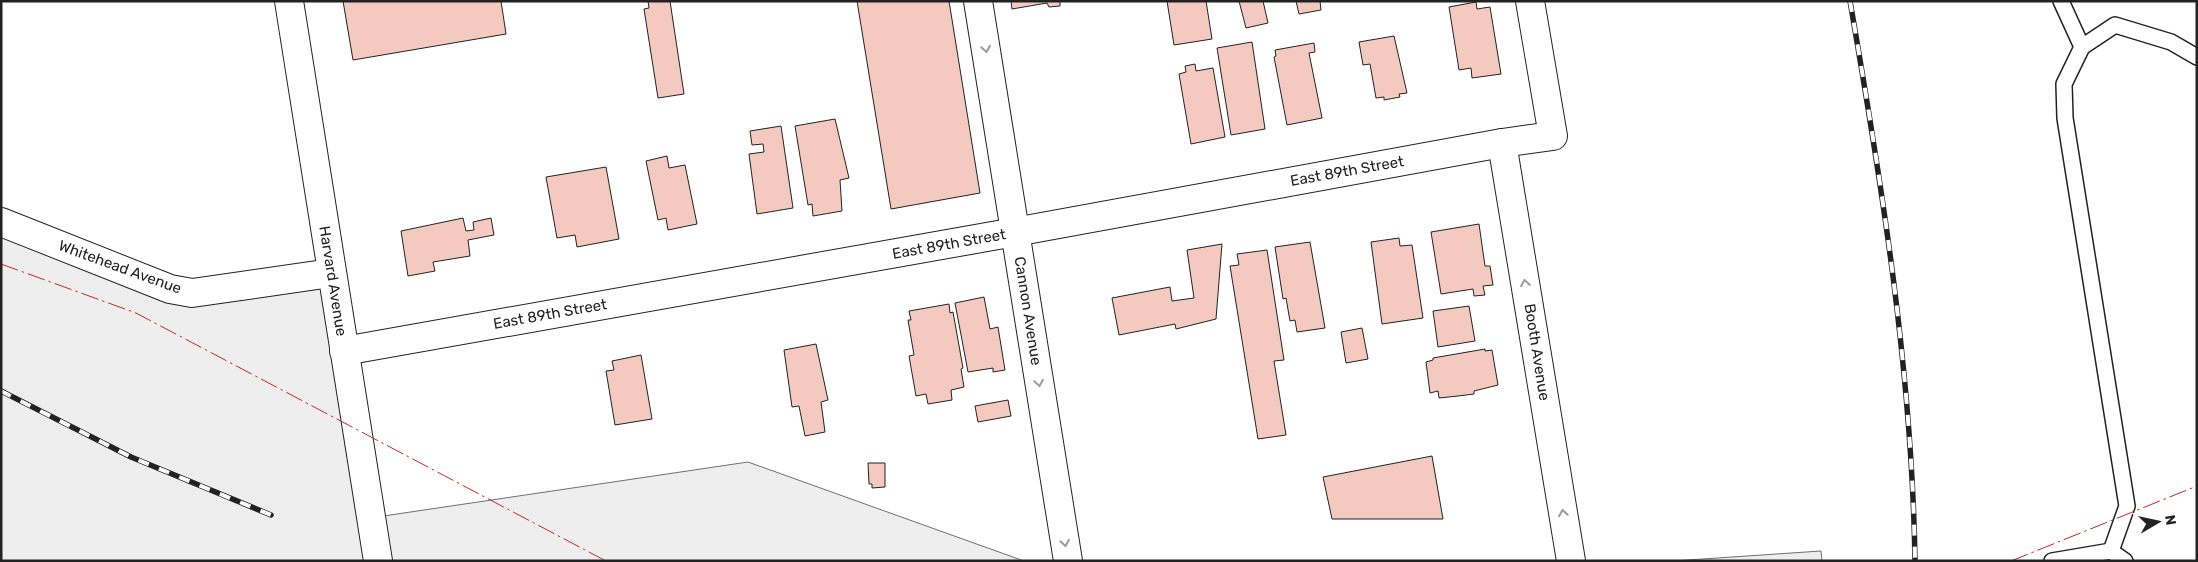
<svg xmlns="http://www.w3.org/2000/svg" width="2198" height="562" viewBox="0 0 2198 562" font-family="Rubik,sans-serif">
<rect width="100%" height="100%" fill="#fff"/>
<g fill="#eee" stroke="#6f6f6f">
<path d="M1,222L170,289L331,273L370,518L748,462L1024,561H1Z"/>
<path d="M1821,551L1822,561H1673Z"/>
</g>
<g fill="#f3c9c0" stroke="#222">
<path d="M343,1H501L506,34L353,60Z"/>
<path d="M648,1H670L684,94L658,98L644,9L649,8Z"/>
<path d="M857,1H949L980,193L891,209Z"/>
<path d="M1011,1H1060V6L1049,7L1047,3L1012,9Z"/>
<path d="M1167,1H1206L1212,39L1174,45Z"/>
<path d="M1239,1H1263L1268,23L1246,28Z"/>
<path d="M1296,1H1320L1321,10L1299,14Z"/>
<path d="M1476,2L1477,9L1490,7L1501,74L1472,78L1471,68L1459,70L1449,7Z"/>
<path d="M1394,36L1407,93L1399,94L1400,97L1384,100V97L1376,98L1370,64L1363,65L1359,42Z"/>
<path d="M1252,42L1265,129L1231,135L1217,48Z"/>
<path d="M1314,43L1315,52L1309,53L1322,118L1287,125L1274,57L1276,56L1275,50Z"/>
<path d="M1195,64L1196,71L1213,68L1225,137L1191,144L1179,74L1186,72L1185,66Z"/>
<path d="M835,119L849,178L840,180L842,211L813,216L812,204L808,205L795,126Z"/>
<path d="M781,126L793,208L757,214L749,154L764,152L763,144L752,145L750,131Z"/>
<path d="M667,156L669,168L685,165L697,224L668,230L666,218L658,220L646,161Z"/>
<path d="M606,167L619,239L577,247L575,235L557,238L546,177Z"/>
<path d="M463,218L466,231L474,230L473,222L491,218L494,235L468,240L470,256L433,262L435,271L408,276L401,231Z"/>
<path d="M1479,224L1485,266H1490L1493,285L1483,286L1485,295L1474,296L1473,289L1441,294L1431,232Z"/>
<path d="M1399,238L1400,246L1412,245L1423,318L1382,324L1371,242Z"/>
<path d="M1310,242L1325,328L1297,332L1295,320L1290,321L1286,298L1283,299L1275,247Z"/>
<path d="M1222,244L1216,319L1176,329L1175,324L1119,335L1112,298L1170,287L1172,301L1194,298L1187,250Z"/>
<path d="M1267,250L1284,360L1274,361L1286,435L1258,439L1230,266L1239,265L1237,254Z"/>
<path d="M984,297L990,329L998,327L1005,370L993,372V368L968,372L955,303Z"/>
<path d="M949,304L950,313L953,312L963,368L961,369L964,387L951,390L952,400L928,404L926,394L916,396L909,356L914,355L908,320H911L909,311Z"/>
<path d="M1469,306L1475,341L1438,347L1433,311Z"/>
<path d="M1362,328L1368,359L1346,363L1341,332Z"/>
<path d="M816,344L828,400L821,402L825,432L805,436L799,406L792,407L784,350Z"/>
<path d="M1485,349V351L1492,350L1498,385L1474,391V394L1458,396L1439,398L1438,391L1430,393L1426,362L1433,360V358Z"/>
<path d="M641,355L652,419L615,425L606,371L614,370L612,361Z"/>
<path d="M1008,400L1011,416L978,422L975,406Z"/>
<path d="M1432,456L1443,519H1332L1323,477Z"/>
<path d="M868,463H885V487L872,488V484H869Z"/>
</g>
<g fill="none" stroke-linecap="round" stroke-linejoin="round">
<defs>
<g id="lane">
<path d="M2061,1L2082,47"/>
<path d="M2111,551L2127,506L2065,118L2064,84L2082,47L2115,25L2171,42L2197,57"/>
<path d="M2052,561L2111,551L2125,561"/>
</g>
<g id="street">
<path d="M978,1L1068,561"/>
<path d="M1502,143L1571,561"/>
<path d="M1,222L170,289L192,293L331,273"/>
<path d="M344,351L1015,232L1502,143L1553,136L1530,1"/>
</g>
<path id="secondary" d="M289,1L378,561"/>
</defs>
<use href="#lane" stroke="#222" stroke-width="18"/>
<use href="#street" stroke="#222" stroke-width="30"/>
<use href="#secondary" stroke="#222" stroke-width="30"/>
<use href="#lane" stroke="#fff" stroke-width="15"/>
<use href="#street" stroke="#fff" stroke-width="28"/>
<use href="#secondary" stroke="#fff" stroke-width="28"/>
<defs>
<g id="rail">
<path d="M1850,1C1882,186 1912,372 1915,561"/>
<path d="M1,391L131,457L271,515"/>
</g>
</defs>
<use href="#rail" stroke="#222" stroke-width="5.5"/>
<use href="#rail" stroke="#fff" stroke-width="4" stroke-dasharray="11" stroke-linecap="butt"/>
<g stroke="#c62828" stroke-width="1" stroke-dasharray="18 4 2.5 4" stroke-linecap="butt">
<path d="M1,264L136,313L606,561"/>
<path d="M2011,561L2197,486"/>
</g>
</g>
<defs><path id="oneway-chevron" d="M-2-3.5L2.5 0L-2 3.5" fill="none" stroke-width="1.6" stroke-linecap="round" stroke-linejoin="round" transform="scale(1.25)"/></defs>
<g stroke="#9c9c9c">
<use href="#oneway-chevron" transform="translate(986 49) rotate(81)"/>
<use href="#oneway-chevron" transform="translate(1525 283) rotate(-99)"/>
<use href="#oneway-chevron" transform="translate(1039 383) rotate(81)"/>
<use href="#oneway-chevron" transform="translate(1563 513) rotate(-99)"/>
<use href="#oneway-chevron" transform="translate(1065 543) rotate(81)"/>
</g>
<g text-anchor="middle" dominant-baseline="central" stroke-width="4" stroke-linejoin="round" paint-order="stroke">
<g font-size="15" fill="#222" stroke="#fff">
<text transform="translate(1347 171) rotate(-10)">East 89th Street</text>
<text transform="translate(949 244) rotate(-10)">East 89th Street</text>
<text transform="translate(120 267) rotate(20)">Whitehead Avenue</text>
<text transform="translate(333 281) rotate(81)">Harvard Avenue</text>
<text transform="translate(1028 311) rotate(81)">Cannon Avenue</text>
<text transform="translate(550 314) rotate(-10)">East 89th Street</text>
<text transform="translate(1537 352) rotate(81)">Booth Avenue</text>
</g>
</g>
<rect width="2198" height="562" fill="none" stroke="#222222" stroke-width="5"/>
<g transform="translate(2158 522) rotate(81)" stroke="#ffffff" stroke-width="4" paint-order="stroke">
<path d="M0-4L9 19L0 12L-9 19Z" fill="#222222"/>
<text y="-8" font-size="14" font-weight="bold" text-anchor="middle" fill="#222222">N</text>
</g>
</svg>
